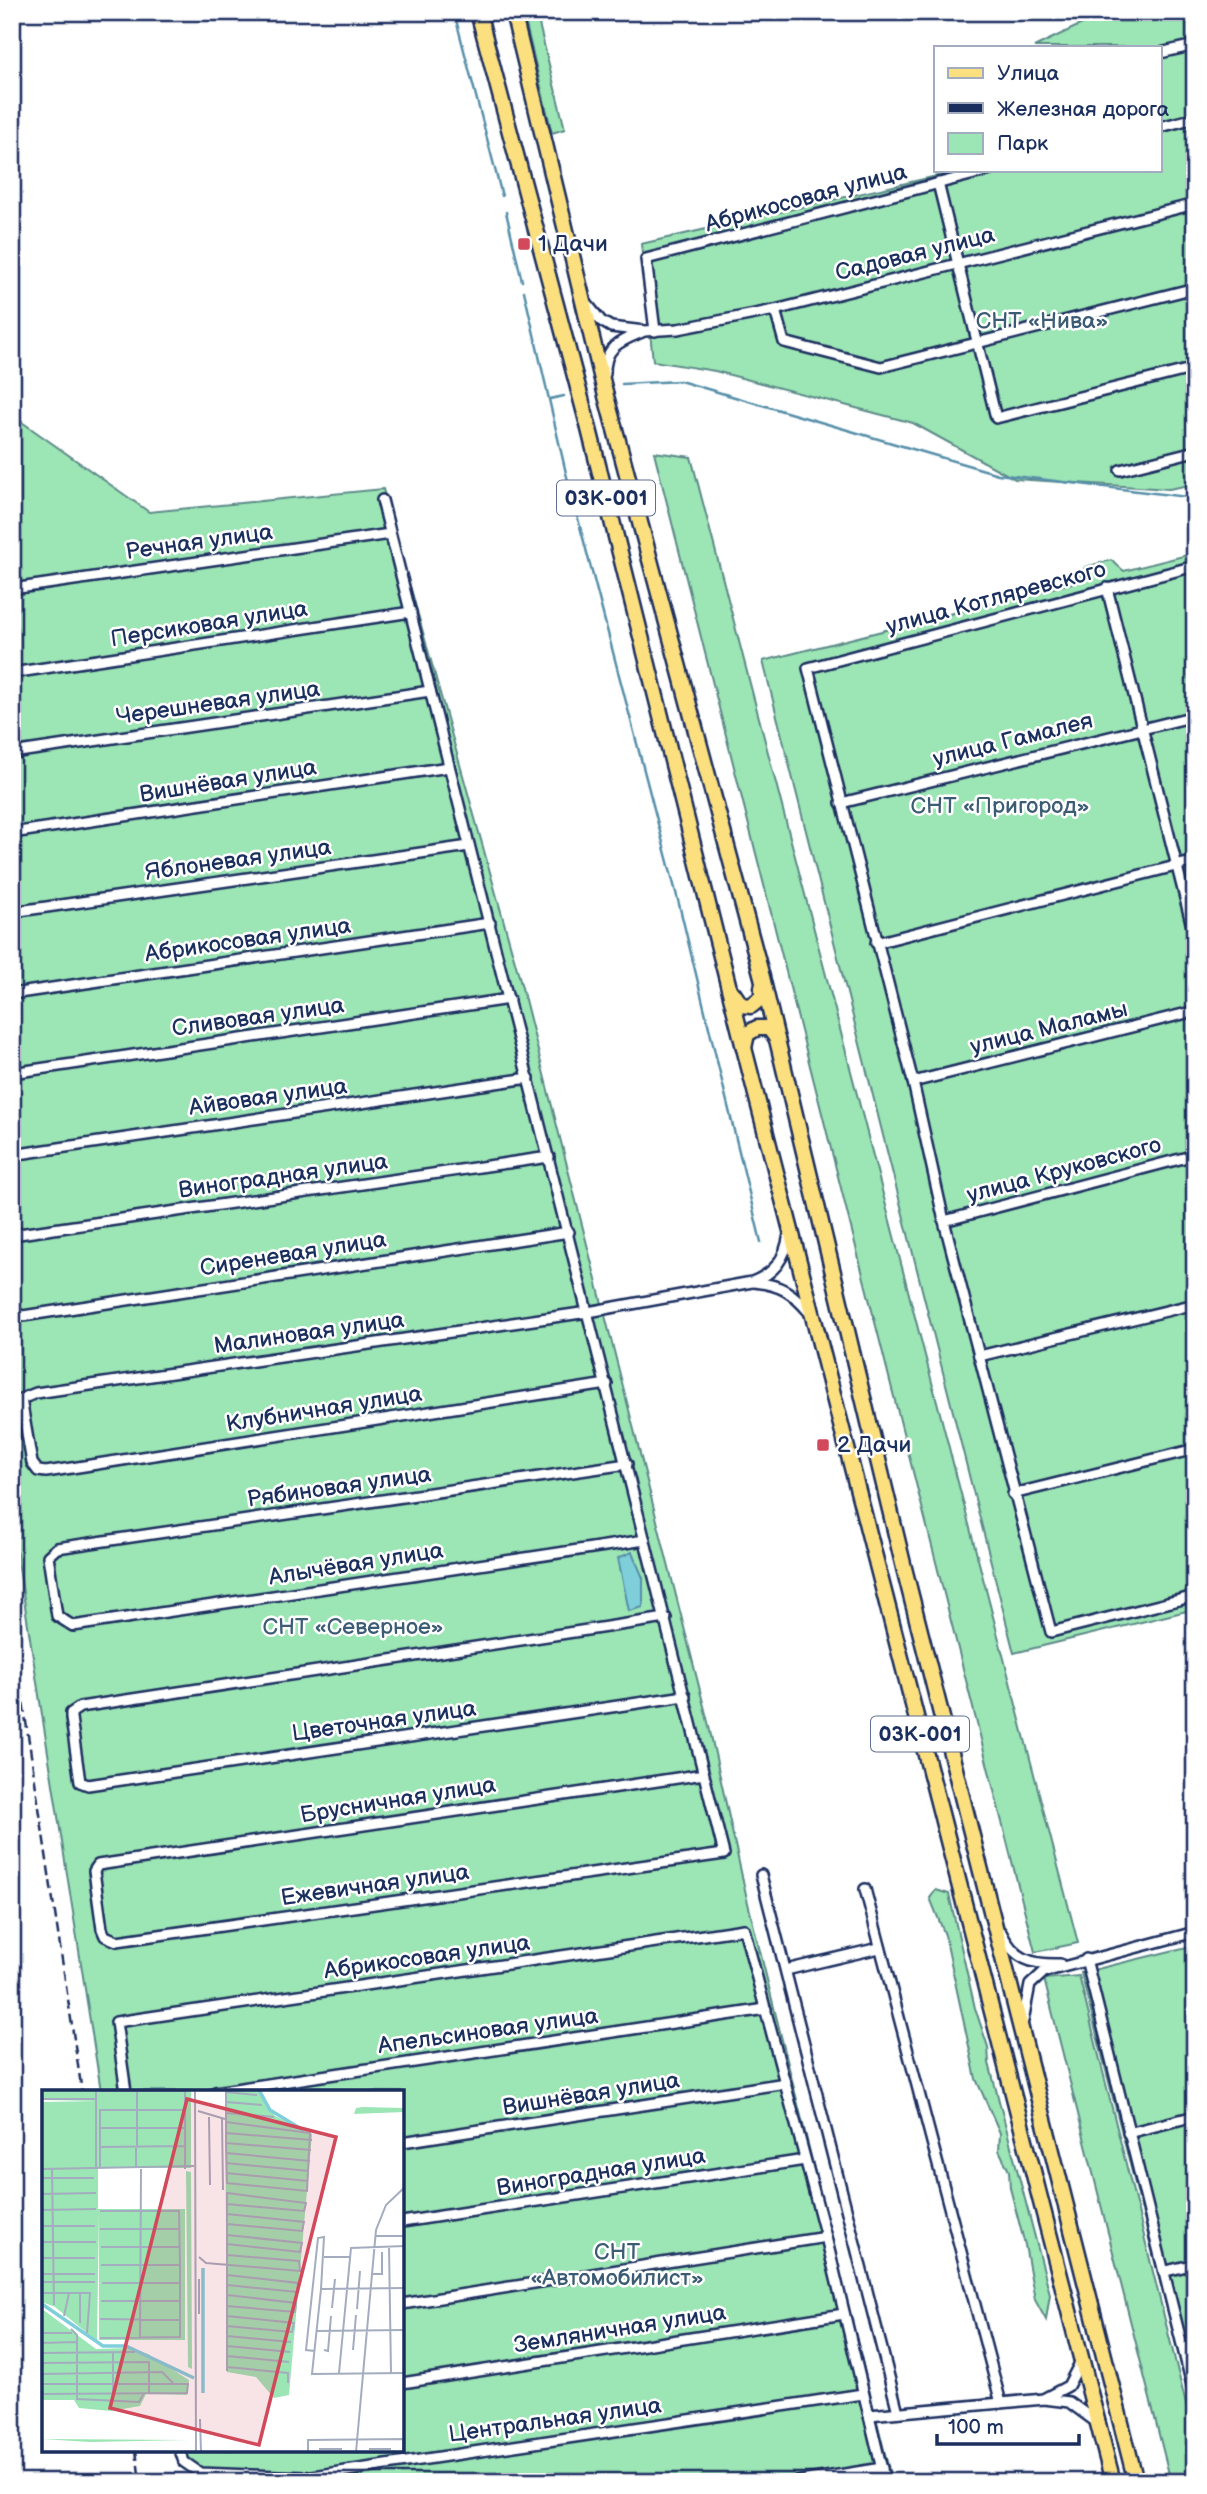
<svg xmlns="http://www.w3.org/2000/svg" width="1207" height="2494" viewBox="0 0 1207 2494" font-family="'Balsamiq Sans',sans-serif">
<rect width="100%" height="100%" fill="#fff"/>
<filter id="ink" filterUnits="userSpaceOnUse"><feTurbulence type="fractalNoise" baseFrequency=".0143" numOctaves="2"/><feDisplacementMap in="SourceGraphic" scale="14" xChannelSelector="R" yChannelSelector="G"/><feConvolveMatrix kernelMatrix="1 2 1 2 8 2 1 2 1" color-interpolation-filters="sRGB"/></filter>
<g filter="url(#ink)">
<g fill="#9ce5b4" stroke="#5c8a89" stroke-width="2">
<path d="M523,12H536L565,129L552,133Z"/>
<path d="M1107,12H1195V484L1169,489L1015,479L913,423L715,371L653,361L641,244L963,170H1160V47H1034Z"/>
<path d="M12,415L149,512L383,489L519,976L708,1722L747,1899L892,2482H304L278,2475L186,2469L177,2450H402V2092L101,2091L12,1523Z"/>
<path d="M654,452L691,457L1078,1943L1035,1952Z"/>
<path d="M1195,553V1609L1014,1653L763,661L1076,582L1085,567L1111,560L1124,571Z"/>
<path d="M936,1890L949,1894L975,2008L988,2047L989,2063L1050,2294L1046,2320L1035,2300L1025,2245L1010,2188L1009,2171L999,2150L1000,2133L976,2079L945,1935L930,1898Z"/>
<path d="M1195,1945V2418L1081,1973Z"/>
<path d="M1079,1976L1195,2440V2482H1171L1044,1979Z"/>
</g>
<path fill="#7fcfdb" stroke="#578fa9" stroke-width="2" d="M632,1552L643,1578V1607L629,1611L618,1558Z"/>
<g fill="none" stroke-linecap="round" stroke-linejoin="round">
<g stroke="#578fa9" stroke-width="2.5">
<path d="M454,12L502,196"/>
<path d="M506,212L522,281"/>
<path d="M524,291L566,473L679,904L761,1242"/>
<path d="M622,384L680,381L998,474L1195,498"/>
<path d="M550,399L564,396"/>
<path d="M233,2479L261,2482"/>
</g>
<defs>
<g id="minor">
<path d="M1160,53L1195,45"/>
<path d="M1160,127L1195,118"/>
<path d="M938,183L996,418L1195,368"/>
<path d="M588,305L601,321L611,327L644,331L678,329L775,310L1195,204"/>
<path d="M775,310L784,342L881,367L1195,288"/>
<path d="M655,331L646,259L990,170"/>
<path d="M605,374C604,347 620,341 642,332"/>
<path d="M1120,470L1195,451"/>
<path d="M382,500L724,1854L117,1941L105,1936L102,1929L94,1871L98,1865L704,1774"/>
<path d="M1195,566L808,668L913,1082L944,1221L1051,1632L1195,1596"/>
<path d="M1107,588L1195,938"/>
<path d="M12,589L390,534"/>
<path d="M12,673L411,612"/>
<path d="M12,753L430,691"/>
<path d="M841,803L1195,716"/>
<path d="M12,833L449,767"/>
<path d="M12,912L469,846"/>
<path d="M876,943L1195,861"/>
<path d="M12,994L490,923"/>
<path d="M12,1073L509,999"/>
<path d="M913,1082L1195,1011"/>
<path d="M12,1155L529,1078"/>
<path d="M944,1221L1195,1155"/>
<path d="M12,1235L549,1157"/>
<path d="M754,1282C781,1285 792,1292 809,1312"/>
<path d="M12,1312L23,1316L569,1232"/>
<path d="M979,1356L1195,1304"/>
<path d="M607,1384L46,1472L38,1471L32,1463L21,1399L36,1393L588,1312L752,1282C775,1273 785,1259 789,1234"/>
<path d="M627,1464L57,1548L48,1556L57,1616L73,1626L645,1540"/>
<path d="M1013,1494L1195,1449"/>
<path d="M666,1618L80,1707L71,1713V1718L80,1782L88,1785L685,1696"/>
<path d="M761,1875L898,2412"/>
<path d="M865,1889L1001,2403"/>
<path d="M1001,1932C1014,1959 1031,1965 1060,1964"/>
<path d="M1086,1959L1195,2397"/>
<path d="M786,1970L879,1948"/>
<path d="M1023,2021L1030,1985L1044,1972L1195,1932"/>
<path d="M126,2092L116,2022L744,1929L826,2237L885,2482"/>
<path d="M215,2092L766,2009"/>
<path d="M1128,2133L1195,2116"/>
<path d="M402,2142L786,2083"/>
<path d="M402,2222L805,2160"/>
<path d="M1166,2271L1195,2264"/>
<path d="M402,2304L826,2237"/>
<path d="M402,2383L844,2314"/>
<path d="M1045,2398L1068,2386L1080,2363"/>
<path d="M869,2415L1044,2399L1069,2402L1095,2421"/>
<path d="M180,2450L184,2462L200,2473L306,2477L863,2394"/>
<path d="M795,2482L882,2468"/>
</g>
<g id="primary">
<path d="M478,12L588,425L744,1048L1113,2482"/>
<path d="M513,12L606,396L762,977L904,1568L1136,2482"/>
<path d="M733,993L741,1005L751,1006L762,997V987"/>
<path d="M744,1048L747,1034L757,1028H769L777,1039"/>
</g>
</defs>
<use href="#minor" stroke="#1b2f5e" stroke-width="14"/>
<use href="#primary" stroke="#1b2f5e" stroke-width="19"/>
<use href="#minor" stroke="#fff" stroke-width="9"/>
<use href="#primary" stroke="#fce080" stroke-width="14"/>
<g stroke="#1b2f5e" stroke-width="2.5" stroke-dasharray="10 5" stroke-linecap="butt">
<path d="M12,1629L82,2092"/>
<path d="M136,2450L140,2482"/>
</g>
</g>
</g>
<g fill="#d1495b" stroke="#fff" stroke-width="2.5">
<rect x="517" y="237" width="14" height="14" rx="3.5"/>
<rect x="816" y="1438" width="14" height="14" rx="3.5"/>
</g>
<g text-anchor="middle" dominant-baseline="central" stroke-width="5" stroke-linejoin="round" paint-order="stroke">
<g fill="#fff" stroke="#5f6d8e" stroke-width="2">
<rect x="557" y="480.5" width="98" height="35" rx="5"/>
<rect x="871" y="1716.5" width="98" height="35" rx="5"/>
</g>
<g font-size="21" font-weight="bold" fill="#1b2f5e">
<text x="606" y="498">03К-001</text>
<text x="920" y="1734">03К-001</text>
</g>
<g font-size="23" fill="#1b2f5e" stroke="#fff">
<text transform="translate(806 198) rotate(-15)">Абрикосовая улица</text>
<text transform="translate(915 254) rotate(-14)">Садовая улица</text>
<text transform="translate(199 542) rotate(-8)">Речная улица</text>
<text transform="translate(996 598) rotate(-15)">улица Котляревского</text>
<text transform="translate(209 624) rotate(-9)">Персиковая улица</text>
<text transform="translate(218 703) rotate(-8)">Черешневая улица</text>
<text transform="translate(1013 740) rotate(-14)">улица Гамалея</text>
<text transform="translate(228 781) rotate(-9)">Вишнёвая улица</text>
<text transform="translate(238 860) rotate(-8)">Яблоневая улица</text>
<text transform="translate(248 940) rotate(-8)">Абрикосовая улица</text>
<text transform="translate(258 1017) rotate(-8)">Сливовая улица</text>
<text transform="translate(1049 1028) rotate(-14)">улица Маламы</text>
<text transform="translate(268 1097) rotate(-8)">Айвовая улица</text>
<text transform="translate(1064 1170) rotate(-15)">улица Круковского</text>
<text transform="translate(283 1176) rotate(-8)">Виноградная улица</text>
<text transform="translate(293 1254) rotate(-9)">Сиреневая улица</text>
<text transform="translate(309 1333) rotate(-8)">Малиновая улица</text>
<text transform="translate(324 1409) rotate(-9)">Клубничная улица</text>
<text transform="translate(339 1487) rotate(-8)">Рябиновая улица</text>
<text transform="translate(356 1564) rotate(-9)">Алычёвая улица</text>
<text transform="translate(384 1721) rotate(-8)">Цветочная улица</text>
<text transform="translate(398 1800) rotate(-9)">Брусничная улица</text>
<text transform="translate(375 1885) rotate(-8)">Ежевичная улица</text>
<text transform="translate(427 1957) rotate(-8)">Абрикосовая улица</text>
<text transform="translate(488 2031) rotate(-8)">Апельсиновая улица</text>
<text transform="translate(591 2094) rotate(-9)">Вишнёвая улица</text>
<text transform="translate(601 2172) rotate(-9)">Виноградная улица</text>
<text transform="translate(620 2329) rotate(-9)">Земляничная улица</text>
<text transform="translate(555 2420) rotate(-8)">Центральная улица</text>
</g>
<g font-size="23" fill="#1b2f5e" stroke="#fff" text-anchor="start">
<text x="538" y="244">1 Дачи</text>
<text x="837" y="1445">2 Дачи</text>
</g>
<g font-size="23" fill="#3b5c74" stroke="#fff">
<text x="1042" y="321">СНТ «Нива»</text>
<text x="1000" y="806">СНТ «Пригород»</text>
<text x="353" y="1627">СНТ «Северное»</text>
<text x="617" y="2252">СНТ<tspan x="617" dy="26">«Автомобилист»</tspan></text>
</g>
</g>
<g transform="translate(42 2090)">
<rect width="362" height="362" fill="#fff"/>
<path d="M0,0H149V78H56V119H143V250H57V122L55,251L13,217L0,212V12L56,11L0,10ZM183,0H215L233,26L270,44L247,305L232,308L214,287L185,282ZM321,17L362,18V22L312,24L314,18ZM144,81L149,82L150,279L146,277ZM0,219L54,259L88,258L106,264L147,290L145,305L104,304L98,316L69,321L37,318L32,310H0ZM0,349L147,350L48,352Z" fill="#9ce5b4"/>
<path fill="none" stroke="#7fcfdb" stroke-width="3.5" d="M217,0L228,20L261,40M0,214L61,256H84L152,288M161,303V178"/>
<path fill="none" stroke="#a4acbf" stroke-width="2" d="M153,0L154,362M184,0V53L185,93L265,101L268,43L184,32M58,1H143M184,2L215,5M0,9H54M184,12L220,15M156,21L183,29M184,23L232,27M167,27L168,95M180,29L181,100M58,38H143M184,43L270,50M184,53L269,60M58,57L143,56M95,57V2M184,63L268,71M184,73L267,81M0,79L152,76M10,79L12,215M54,79V0M58,79V20H143M94,79V57M143,79V0M184,83L266,91M0,88H52M0,104L54,103M185,114L262,121L264,113L185,103V281M0,120L54,119M58,121H137L138,175V247L58,248M185,134L260,141L262,132L185,124M0,136H53M58,139H138M333,146H363M0,152H54M185,154L258,162L260,153L185,145M347,156L349,283M59,157H138M157,167L164,173L258,181L257,171L185,165M282,167H308M0,168H53M59,175H138M0,184H53M329,184H340V162M185,185L256,193L255,202L185,195M157,189V224M0,192H53M60,193H138M279,199L363,198M0,203H48L45,243M185,205L254,213L253,222L185,216M59,211H138M290,218L293,189M315,219L318,181M22,226L27,203M185,226L252,233L250,242L185,236M58,229L138,230M38,233V203M29,239L35,245V309L97,312L102,303M274,241L363,240M0,243H30M185,246L249,252M98,248L99,79M0,253L35,252M185,256L248,262M282,260L286,261L289,226M311,260L314,225M273,261L264,260L276,148L282,147L279,199L270,284L363,283M0,263L93,262M185,266L247,272M0,273L107,272V303M185,277L246,283V293M297,283L309,158L363,156M0,284L120,282L131,293M0,294H147M71,303V262M0,304L145,303L146,294M158,329L159,362M277,359H300M327,359H349M266,362V350L361,349V362M314,362L334,140L344,115L363,97"/>
<path fill="#d1495b" fill-opacity="0.15" stroke="#d1495b" stroke-width="3.5" d="M145,9L294,47L217,355L68,318Z"/>
<rect width="362" height="362" fill="none" stroke="#1b2f5e" stroke-width="3.5"/>
</g>
<rect width="1207" height="2494" fill="none" stroke="#fff" stroke-width="42"/>
<rect x="21" y="21" width="1165" height="2452" fill="none" stroke="#1b2f5e" stroke-width="2.5" filter="url(#ink)"/>
<rect x="934" y="46" width="228" height="126" fill="#ffffff" stroke="#a4acbf" stroke-width="2"/>
<rect x="948" y="68" width="35" height="10" fill="#fce080" stroke="#a4acbf" stroke-width="2"/>
<text x="997" y="80" font-size="21" fill="#1b2f5e">Улица</text>
<rect x="948" y="103" width="35" height="10" fill="#1b2f5e" stroke="#a4acbf" stroke-width="2"/>
<text x="997" y="116" font-size="21" fill="#1b2f5e">Железная дорога</text>
<rect x="948" y="133" width="35" height="21" fill="#9ce5b4" stroke="#a4acbf" stroke-width="2"/>
<text x="997" y="150" font-size="21" fill="#1b2f5e">Парк</text>
<path d="M937 2434v10h142v-10" fill="none" stroke="#1b2f5e" stroke-width="3.5"/>
<text x="948" y="2434" font-size="21" fill="#1b2f5e" stroke="#ffffff" stroke-width="5" paint-order="stroke">100 m</text>
</svg>
